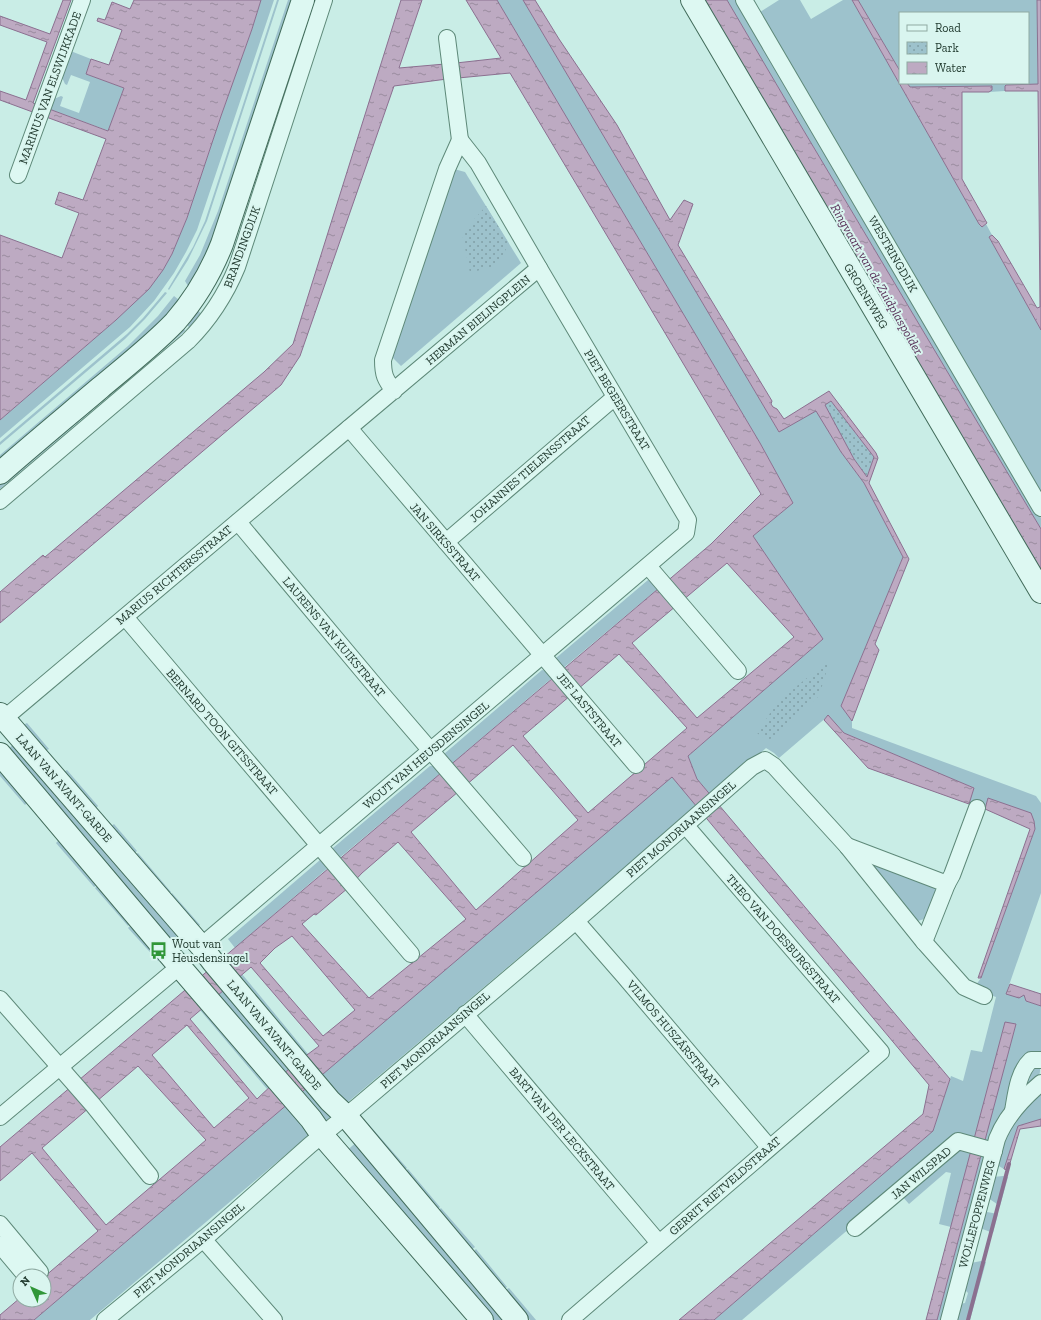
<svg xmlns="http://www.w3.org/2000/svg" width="1041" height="1320" viewBox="0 0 1041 1320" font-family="'Zilla Slab',serif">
<defs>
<pattern id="park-dots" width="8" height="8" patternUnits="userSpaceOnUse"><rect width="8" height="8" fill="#9dc2cc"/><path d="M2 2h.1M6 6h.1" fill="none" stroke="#809fa6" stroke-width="1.8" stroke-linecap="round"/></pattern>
<pattern id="water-ripples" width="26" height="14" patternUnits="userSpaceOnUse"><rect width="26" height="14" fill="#bdaac2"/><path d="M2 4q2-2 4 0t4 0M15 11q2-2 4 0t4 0" fill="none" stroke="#998b9e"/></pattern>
</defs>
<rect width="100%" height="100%" fill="#c9ede6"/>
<g fill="#9dc2cc">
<path d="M261,0H274L197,230L186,252L174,273L154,301L130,327L0,438V420L116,320L163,270L172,254L187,218L221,116L252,29Z"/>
<path d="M277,0H279L207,221L188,260L169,290L168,289L193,247L205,221Z"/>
<path d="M288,0H294L215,236L196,274L188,286L185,281L200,255L218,211Z"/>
<path d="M497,0H523L779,432L816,410L841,452L864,483L903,557L841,706L852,721V728L1036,796L1041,803V893L1006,994L1024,995L1026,1001L1041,1006V1054L1026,1055L1020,1060L1016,1067L1006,1112L990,1146L983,1144L1016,1024L1005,1023L974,1142L958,1136L742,1320H714L933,1131L951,1076L963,1081L971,1050L982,1052L996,997L973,989L981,978L1035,829L988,799L985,809L969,804L974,788L844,733L828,716L779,758L774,753L766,748L712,797L697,779L688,756L823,639L753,536L793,503L760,443Z"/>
<path d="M727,0H735L744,15L1041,518V529L798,121Z"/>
<path d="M779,0H800L811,19L843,0H852L979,224L982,227L986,224L992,235L989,237L1041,330V496L757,14Z"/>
<path d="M858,0H1037L1038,85H1006L1005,87V91L989,92L992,90V86L910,87L907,83H1028V13H900V71Z"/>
<path d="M68,50L91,59L86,74L124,88L109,131L46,108L49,101L61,96L63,97L60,106L79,113L90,82L71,75L67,85L65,84L60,73Z"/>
<path d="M454,169L465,172L521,263L401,366L392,357Z"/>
<path d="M165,292L167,293L145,319L125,339L0,445V442L127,334L143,318Z"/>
<path d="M174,296L179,300L147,337L0,463V455L128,346L158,316Z"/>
<path d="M197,310L203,315L191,329L187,325L184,328L185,331L0,489V482Z"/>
<path d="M648,580L654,581L660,587L561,670L556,664V658Z"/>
<path d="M542,670L549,671L552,678L449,766L444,760V754Z"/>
<path d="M27,723L49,749L45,751L23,725Z"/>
<path d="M17,741L180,933L168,944L5,752Z"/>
<path d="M430,766H437L442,772L337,860L332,855L333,848Z"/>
<path d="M0,770L28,802L25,805L0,776Z"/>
<path d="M67,770L98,806L95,809L64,772Z"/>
<path d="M672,776L697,807L90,1320H34Z"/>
<path d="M114,824L137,851L133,854L110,827Z"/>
<path d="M59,840L98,885L94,887L56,843Z"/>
<path d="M138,853L171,892L168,894L134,855Z"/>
<path d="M320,860H325L330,866L235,948L228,939Z"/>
<path d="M869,860L935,887L936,893L927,918L915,922L868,865Z"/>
<path d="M99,885L131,923L128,926L95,888Z"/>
<path d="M172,893L200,925L197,927L170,895Z"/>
<path d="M131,925L160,959L158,961L128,928Z"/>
<path d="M242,974L308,1054L301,1059L234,980Z"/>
<path d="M226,987L292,1066L281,1076L214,997Z"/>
<path d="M207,1004L275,1083L267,1089L200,1010Z"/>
<path d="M1036,1067L1040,1069C1041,1079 1029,1087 1022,1093L1030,1069Z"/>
<path d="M1041,1091V1119L1018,1127L1004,1169L997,1165L1006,1135L1015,1120Z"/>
<path d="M364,1119L407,1168L403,1171L361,1121Z"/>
<path d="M358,1141L511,1320H488L345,1152Z"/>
<path d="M960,1145L972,1148L951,1227L939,1224L951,1173L946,1172L909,1204L902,1196Z"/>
<path d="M982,1152H985L962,1252L958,1251L955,1263L959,1264L950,1299L946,1298L943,1310L947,1311L944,1320H937Z"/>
<path d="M408,1169L440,1207L437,1210L404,1172Z"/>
<path d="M1003,1176L1008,1177L1000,1206L988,1198L993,1177Z"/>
<path d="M441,1208L475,1247L471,1250L438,1211Z"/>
<path d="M987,1212L998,1214L993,1233L980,1228L984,1213Z"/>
<path d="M476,1249L507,1287L504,1289L473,1252Z"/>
<path d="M981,1261L986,1262L970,1320H955L960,1304L965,1303L968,1293L964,1289L971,1263Z"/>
<path d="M509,1288L536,1320H530L505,1290Z"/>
</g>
<g fill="url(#park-dots)">
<path d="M486,206L509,244L497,265L470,273L462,233Z"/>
<path d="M831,401L874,457L867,477L854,459L824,405Z"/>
<path d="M827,662L829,663L819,696L768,741L757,733L778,701Z"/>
</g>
<g fill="url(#water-ripples)" stroke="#8b7090" fill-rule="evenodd">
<path d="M63,0H71L33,103L108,131L124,88L86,74L91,59L109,65L122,30L97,21L98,18L105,20L112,2L130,9L134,0H261L252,29L221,116L187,218L172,254L163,270L149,289L116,320L0,420V235L62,258L79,213L55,204L59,192L83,200L106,139L0,100V91L26,100L47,42L0,25V16L50,34Z"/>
<path d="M401,0H422L399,68L445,64L447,79L394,86L300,356L281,385L0,623V592L43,555L45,557L264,372L293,344Z"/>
<path d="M466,0H497L760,443L793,503L753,536L823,639L688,756L697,779L950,1079L933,1131L714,1320H679L923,1114L929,1085L672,777L34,1320H0V1315L20,1298V1300H44V1277L98,1231L32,1153L0,1181V1147L711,544L761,494L510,73L458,78L456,63L501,58ZM727,563L794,637L697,718L632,643ZM619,654L687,728L588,813L523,736ZM513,745L578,820L476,910L411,832ZM398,842L466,919L369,998L302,924L314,914L316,915L348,888L362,873ZM292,936L355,1010L323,1036L260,963L275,948ZM251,967L319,1046L292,1066L257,1099L190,1019ZM187,1025L249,1098L214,1128L152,1055ZM138,1066L206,1140L106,1225L42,1148Z"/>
<path d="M523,0H535L559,39L617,125L670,220L684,200L693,204L678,245L772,401L771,404L773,407L777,409L784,419L829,391L876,453L878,458L869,483L909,559L875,644L879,650L852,721L841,706L903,557L864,483L841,452L816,411L779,432ZM831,401L874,457L867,477L854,459L825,405Z"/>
<path d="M701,0H727L798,121L1041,529V576Z"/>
<path d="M852,0H858L900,71V83H907L910,87L992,86V90L989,92H962V179L987,223L982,227L979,224Z"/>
<path d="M1037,0H1041V330L989,237L992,235L998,241L1037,308L1040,307L1038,91H1005V86L1006,85L1038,84Z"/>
<path d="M828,715L844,733L974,788L969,804L868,768L824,720Z"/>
<path d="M988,798L1031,813L1034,821L1035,829L981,978H978L1030,829L985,809Z"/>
<path d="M1010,984L1041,994V1006L1026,1001L1024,995L1019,998L1006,994Z"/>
<path d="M1005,1022L1016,1024L937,1320H926Z"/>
<path d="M1041,1119V1126L1020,1129L1008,1170L1004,1169L1018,1126Z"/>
</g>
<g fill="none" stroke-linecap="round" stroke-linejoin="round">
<path stroke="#8b7090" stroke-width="4" d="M968,1320L1009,1164"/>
<defs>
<g id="street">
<path d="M744,0L1041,508"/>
<path d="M447,38L460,140"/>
<path d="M18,175L82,0"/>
<path d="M349,428L636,765"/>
<path d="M0,501L188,341C210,319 225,296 237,267L324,0"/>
<path d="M238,522L382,694L523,858"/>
<path d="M446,542L615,397"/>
<path d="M648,566L738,671"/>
<path d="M125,617L411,954"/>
<path d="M0,722L349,428L539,268L478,163L460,140L447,169L383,360C383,375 385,379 394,391"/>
<path d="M847,846L947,884L924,942"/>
<path d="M947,884L952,875L977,808"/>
<path d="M576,921L624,976L769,1147"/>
<path d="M201,946L686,533L688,520L539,268"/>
<path d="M0,999L93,1105L150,1176"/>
<path d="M465,1014L659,1243"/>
<path d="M1013,1111C1016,1094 1018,1072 1031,1060H1041"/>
<path d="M0,1117L180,966"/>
<path d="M0,1224L40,1272L36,1276"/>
<path d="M855,1228L958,1141L994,1151"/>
<path d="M203,1239L274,1320"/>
<path d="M0,1245L26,1276"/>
<path d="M105,1320L212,1232L310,1145L358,1106L576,921L752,767L765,760L774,766L847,846L924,942L964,987L984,996"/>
<path d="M570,1320C674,1231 777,1141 881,1052L686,826"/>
<path d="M949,1320L997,1139C1006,1116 1022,1099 1041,1083"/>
</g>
<g id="secondary">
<path d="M692,0L1041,592"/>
<path d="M0,473C33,444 67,416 100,388C125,367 152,346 175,322C195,299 211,272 222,244L303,0"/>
<path d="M0,714L201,946L213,962L330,1101L346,1116L517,1320"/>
<path d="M0,754L162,946L311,1119L322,1135L482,1320"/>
</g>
</defs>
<use href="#street" stroke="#5e8979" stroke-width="18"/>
<use href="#secondary" stroke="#416b5a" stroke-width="24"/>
<use href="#street" stroke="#ddf8f2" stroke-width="16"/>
<use href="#secondary" stroke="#ddf8f2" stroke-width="22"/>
</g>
<defs>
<symbol id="bus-bare" viewBox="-9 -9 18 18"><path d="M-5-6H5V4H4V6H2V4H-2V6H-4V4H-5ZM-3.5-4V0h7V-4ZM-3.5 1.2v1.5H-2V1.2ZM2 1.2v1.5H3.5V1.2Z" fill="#309638" stroke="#d9f5ef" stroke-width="2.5" paint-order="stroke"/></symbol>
</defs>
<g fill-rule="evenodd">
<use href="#bus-bare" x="146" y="938" width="25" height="25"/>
</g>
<g text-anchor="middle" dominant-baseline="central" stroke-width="4" stroke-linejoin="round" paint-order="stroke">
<g font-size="12" fill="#213a2f" stroke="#d9f5ef">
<text transform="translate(50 88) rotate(-70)">MARINUS VAN ELSWIJKKADE</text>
<text transform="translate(242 247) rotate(-70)">BRANDINGDIJK</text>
<text transform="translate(893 254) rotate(60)">WESTRINGDIJK</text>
<text transform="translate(866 296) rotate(59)">GROENEWEG</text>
<text transform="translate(478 320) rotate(-40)">HERMAN BIELINGPLEIN</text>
<text transform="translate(617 400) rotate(59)">PIET BEGEERSTRAAT</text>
<text transform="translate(530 469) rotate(-41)">JOHANNES TIELENSSTRAAT</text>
<text transform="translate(445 542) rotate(49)">JAN SIRKSSTRAAT</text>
<text transform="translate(174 575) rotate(-40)">MARIUS RICHTERSSTRAAT</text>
<text transform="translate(334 637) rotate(50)">LAURENS VAN KUIKSTRAAT</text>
<text transform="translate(589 710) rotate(50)">JEF LASTSTRAAT</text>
<text transform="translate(222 732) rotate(49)">BERNARD TOON GITSSTRAAT</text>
<text transform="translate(426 755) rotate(-40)">WOUT VAN HEUSDENSINGEL</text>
<text transform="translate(64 788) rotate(49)">LAAN VAN AVANT-GARDE</text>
<text transform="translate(681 829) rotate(-41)">PIET MONDRIAANSINGEL</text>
<text transform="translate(783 939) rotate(49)">THEO VAN DOESBURGSTRAAT</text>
<text transform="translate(673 1034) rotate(50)">VILMOS HUSZÁRSTRAAT</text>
<text transform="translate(274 1035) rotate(50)">LAAN VAN AVANT-GARDE</text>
<text transform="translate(435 1040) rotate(-41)">PIET MONDRIAANSINGEL</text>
<text transform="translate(562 1129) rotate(50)">BART VAN DER LECKSTRAAT</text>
<text transform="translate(921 1173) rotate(-40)">JAN WILSPAD</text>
<text transform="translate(725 1186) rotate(-41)">GERRIT RIETVELDSTRAAT</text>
<text transform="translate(977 1214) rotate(-75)">WOLLEFOPPENWEG</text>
<text transform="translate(189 1250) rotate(-40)">PIET MONDRIAANSINGEL</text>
</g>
<g font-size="12" fill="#213a2f" stroke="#d9f5ef" text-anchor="start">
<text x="172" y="944">Wout van<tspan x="172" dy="14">Heusdensingel</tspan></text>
</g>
<g font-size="13" font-style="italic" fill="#593159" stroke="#d9f5ef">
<text transform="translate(877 279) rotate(60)">Ringvaart van de Zuidplaspolder</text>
</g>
</g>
<rect x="899" y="12" width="130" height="72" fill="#d9f5ef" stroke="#8faaa2"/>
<rect x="907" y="25" width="20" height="6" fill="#ddf8f2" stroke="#8faaa2"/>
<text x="935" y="32" font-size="12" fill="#213a2f">Road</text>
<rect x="907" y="42" width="20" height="12" fill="url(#park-dots)" stroke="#8faaa2"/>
<text x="935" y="52" font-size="12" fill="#213a2f">Park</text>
<rect x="907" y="62" width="20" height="12" fill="url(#water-ripples)" stroke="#8faaa2"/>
<text x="935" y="72" font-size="12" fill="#213a2f">Water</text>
<g transform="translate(32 1288) rotate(315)"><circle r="19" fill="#d9f5ef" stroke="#8faaa2"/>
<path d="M0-3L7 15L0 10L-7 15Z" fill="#309638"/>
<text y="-6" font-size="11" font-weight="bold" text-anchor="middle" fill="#213a2f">N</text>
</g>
</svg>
